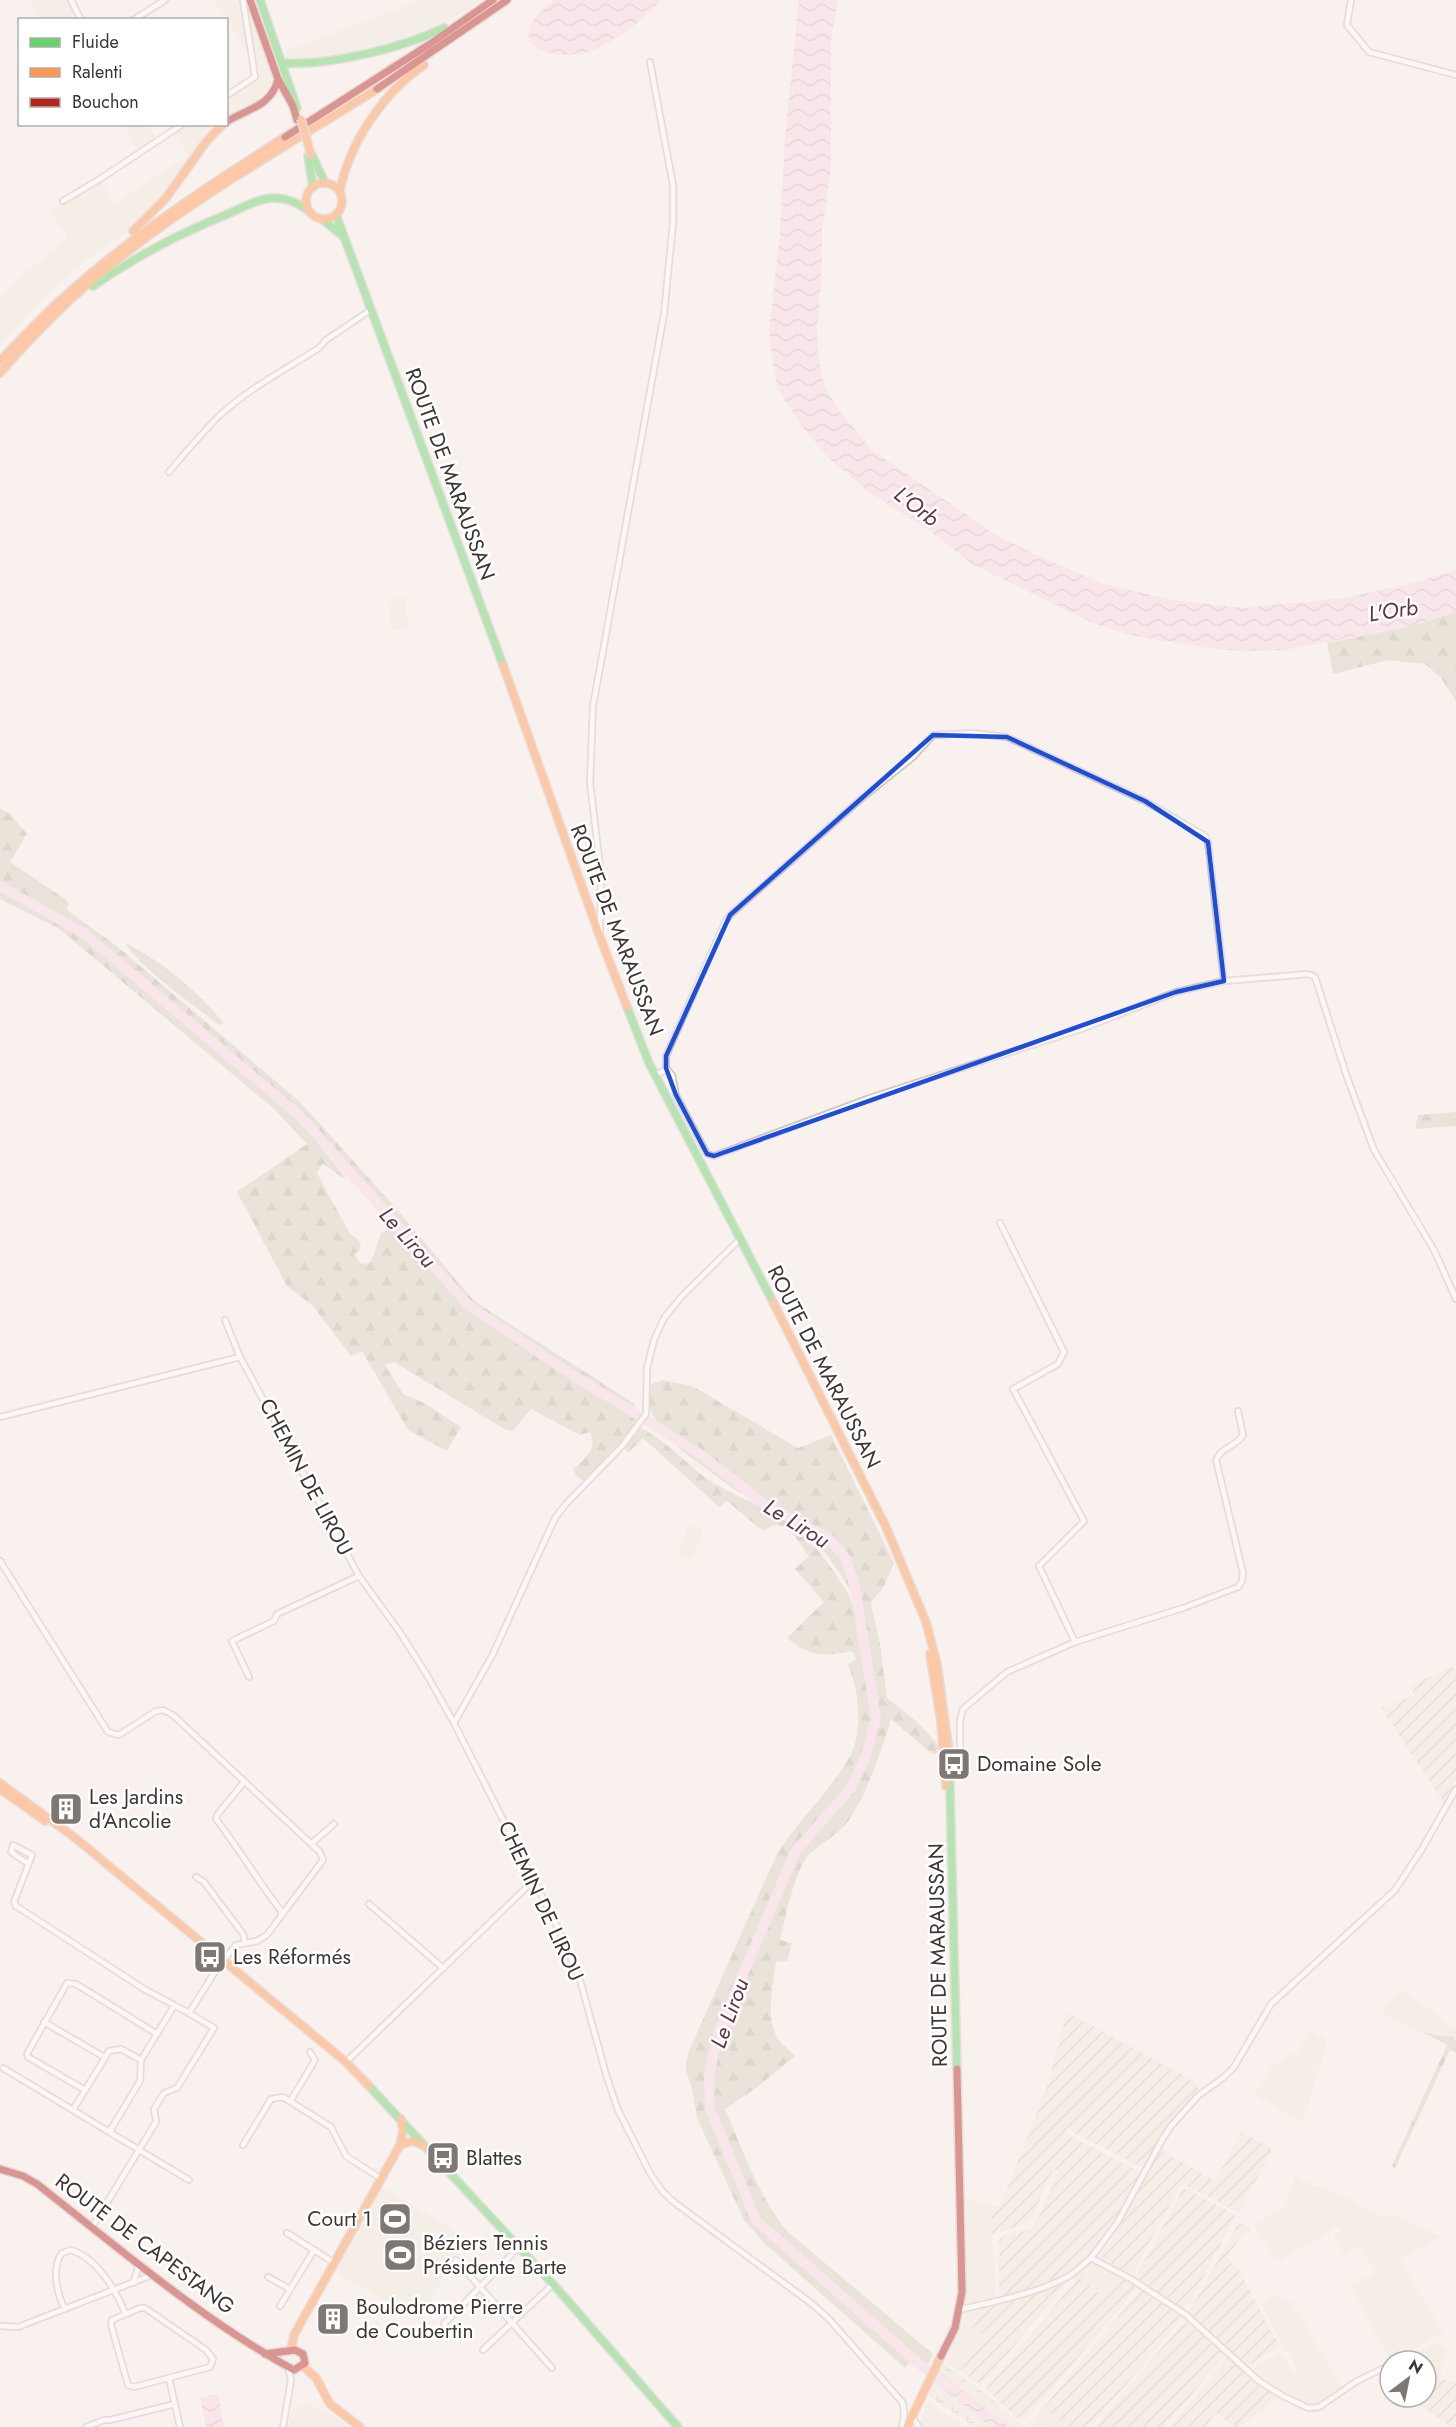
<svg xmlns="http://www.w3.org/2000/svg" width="1456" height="2427" viewBox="0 0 1456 2427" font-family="Jost,sans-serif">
<defs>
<pattern id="forest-firs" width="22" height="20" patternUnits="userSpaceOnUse" patternTransform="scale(1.5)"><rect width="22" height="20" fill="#d8d3bf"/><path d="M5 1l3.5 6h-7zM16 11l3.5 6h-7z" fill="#bab6a5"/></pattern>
<pattern id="wetland-marsh" width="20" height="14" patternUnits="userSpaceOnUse" patternTransform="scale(1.5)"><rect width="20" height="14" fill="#f0ecde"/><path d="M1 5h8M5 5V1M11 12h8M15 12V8" fill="none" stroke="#cfcbbf"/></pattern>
<pattern id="garden-furrows" width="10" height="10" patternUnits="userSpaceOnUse" patternTransform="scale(1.5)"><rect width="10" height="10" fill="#f0ecde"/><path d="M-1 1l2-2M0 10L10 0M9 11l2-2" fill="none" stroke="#cfcbbf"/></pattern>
<pattern id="water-waves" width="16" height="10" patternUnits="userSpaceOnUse" patternTransform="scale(1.5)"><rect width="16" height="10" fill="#f6d9e4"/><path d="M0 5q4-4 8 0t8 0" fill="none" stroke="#d4bbc4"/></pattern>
</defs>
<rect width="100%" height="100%" fill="#f9f1ee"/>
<g fill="#f0ecde">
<path d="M30,0H70L79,19H40Z"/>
<path d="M215,0H240L252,60L215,1Z"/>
<path d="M247,0L273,79L266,95L227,116V98L254,81L257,76Z"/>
<path d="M421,0H481L446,24L403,44L288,62L285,51Z"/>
<path d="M122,125H147L156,139L139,151Z"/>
<path d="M186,125H216C192,147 182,179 161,203C136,230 102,247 74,270C47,292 24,319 0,345V298L20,277L68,237L50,211L100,181L115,203L188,156L173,133Z"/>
<path d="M405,596L408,628L392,630L389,598Z"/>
<path d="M690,1524L704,1530L691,1559L677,1553Z"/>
<path d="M1401,1991L1435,2012L1444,2023L1456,2031V2040L1453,2036L1448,2038L1435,2033L1422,2032L1380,2012Z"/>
<path d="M1310,2030L1327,2040L1303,2122L1255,2095L1273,2065L1284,2059L1289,2052L1297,2056Z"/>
<path d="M1296,2176L1314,2186L1325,2188L1356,2201L1368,2211L1377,2215L1396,2216L1443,2237L1399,2259L1443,2333L1391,2361L1352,2290L1353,2283L1375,2272L1361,2246L1344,2256L1333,2236L1340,2231L1338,2227L1281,2260L1274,2259L1254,2225L1284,2207Z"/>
<path d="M380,2185L467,2238L418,2320L333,2271Z"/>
<path d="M966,2198L990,2204L996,2287L993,2300L969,2306L966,2304Z"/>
<path d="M1091,2262L1100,2265L1116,2275L1099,2293L1075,2274Z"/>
<path d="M1276,2295L1283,2301H1291L1342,2387L1312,2408L1278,2392L1251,2370L1279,2353L1282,2354L1294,2374L1298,2372L1260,2304Z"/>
<path d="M979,2309L972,2328L986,2338L959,2371L946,2361L967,2312Z"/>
<path d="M1433,2344L1446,2348L1440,2378L1426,2375V2361H1401Z"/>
<path d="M928,2402L966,2427H924L921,2423L923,2412Z"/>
<path d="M307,2404L327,2411L349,2427H289L292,2409Z"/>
<path d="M1043,2408L1063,2422L1060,2427L1028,2426Z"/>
</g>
<g fill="url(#forest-firs)">
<path d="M1456,611V701L1441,678L1425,664L1388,660L1333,674L1327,643L1421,624Z"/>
<path d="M0,808L10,814L27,834L10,862L65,899L69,904L67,910L118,947L300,1102L395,1207L474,1301L635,1404V1410L566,1368L469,1303L360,1186L299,1113L95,939L0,884Z"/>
<path d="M0,890L93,943L195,1028L299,1118L347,1180C337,1176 332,1168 322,1164L317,1173L350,1234L358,1239L361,1245L359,1251L354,1254L361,1264L369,1263C377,1252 376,1244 381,1233L385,1232L387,1229L385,1226L393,1227L466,1308L633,1415L636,1421L627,1436L584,1481L577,1477L573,1469C585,1459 598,1448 590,1432L580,1435L531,1409L513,1431L506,1430L394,1362L385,1365L403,1394L424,1403L461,1427L447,1451L408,1430L362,1351L351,1356L313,1306L287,1286L237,1192L307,1144L274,1109L75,942L58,928L0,899Z"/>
<path d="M125,943C161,960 198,992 223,1022L222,1024L219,1025C193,1004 142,970 125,943Z"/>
<path d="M1456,1112V1126L1415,1129L1418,1115Z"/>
<path d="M663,1380L692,1386L798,1448L831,1435L894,1563L884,1586L871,1603L880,1645L887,1698L917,1722L939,1745L936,1754L931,1753L891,1719C881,1752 869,1788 851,1817C840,1835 820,1842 807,1857C794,1874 785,1918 780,1940L792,1943L787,1961L776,1962C773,1985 765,2018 778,2039C782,2046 790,2049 795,2056L756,2088L725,2109C743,2150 758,2196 787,2231L933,2354L927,2366L852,2302L849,2306L910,2362L905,2368L764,2243L744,2220L697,2118L692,2088L686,2071L688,2053L777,1854C798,1820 829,1793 849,1758C864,1733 859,1690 848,1664L856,1659L852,1651C823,1657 811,1657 787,1638L824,1602L795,1569L809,1556C802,1547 790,1525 777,1525C773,1525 767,1529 763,1531L727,1501L719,1507L643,1438L628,1453L625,1447L641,1428C666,1440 684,1462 706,1478C730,1495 759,1503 783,1519C811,1536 844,1581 856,1611L876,1714L878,1713L861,1614L849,1587L828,1556L790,1514L738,1492L681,1450L658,1423L649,1409V1385Z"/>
<path d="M1422,2032C1433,2033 1444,2038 1453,2036L1456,2040V2053L1450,2050L1395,2168L1392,2166L1447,2045Z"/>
</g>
<g fill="url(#wetland-marsh)">
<path d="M943,2364L987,2395L1024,2427H1010L939,2371Z"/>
<path d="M933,2381L991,2427H975L929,2396Z"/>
</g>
<g fill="url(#garden-furrows)">
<path d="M1453,1667L1456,1673V1780L1444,1803L1381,1708L1414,1696L1410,1685Z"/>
<path d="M1067,2012L1194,2081L1199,2090L1168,2125L1143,2168L1072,2132L1071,2129L1067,2127L1065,2133L1140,2172L1139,2176C1114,2229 1095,2263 1039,2286C1026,2291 1012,2296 999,2298V2240L1004,2236L1033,2228L1059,2171L1054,2169L1029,2223L992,2234L990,2204L1000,2207L1048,2084Z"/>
<path d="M1242,2132L1268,2146L1272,2151L1240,2210L1237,2212L1182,2183L1133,2273H1126L1100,2256L1116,2234L1159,2149L1215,2181Z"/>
<path d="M1183,2189H1186L1234,2214L1235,2218L1189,2304L1182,2308L1135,2278Z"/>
<path d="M1239,2222L1251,2229L1241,2237L1227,2257L1238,2269L1280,2347L1247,2366L1189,2312Z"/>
<path d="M1075,2274L1099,2293L1116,2275L1138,2287L1024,2421L1019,2420L986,2389L1074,2282Z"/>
<path d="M1067,2279L1068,2282L981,2386L960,2370L986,2339L972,2328L979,2309L1059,2284Z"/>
<path d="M1141,2289L1183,2318L1090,2427H1060L1063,2422L1043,2408Z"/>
<path d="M1185,2320L1225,2355L1164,2427H1095Z"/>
<path d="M1228,2357L1272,2393L1274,2399C1266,2411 1251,2415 1242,2427H1234L1216,2413L1205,2427H1170Z"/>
<path d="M1426,2375L1456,2382V2427H1452L1407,2397H1426Z"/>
</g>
<g fill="url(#water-waves)">
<path d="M553,0H661C643,20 617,41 591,51C573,58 515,57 531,24C535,15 546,7 553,0Z"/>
<path d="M799,0H838L831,40V167L822,231V270L817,328L818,357L825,387L838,409L873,451L996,535L1032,553L1101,583L1172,600L1243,608L1344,598L1417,582L1456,570V611L1421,624L1285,650L1240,651L1208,648L1129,635L1091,622L972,564L933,533L869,492L831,460L808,434L784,399L776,382L769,333L780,233L785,138Z"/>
<path d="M938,2370L1010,2427H991L933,2381Z"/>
<path d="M218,2394L224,2427H206L200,2398Z"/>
</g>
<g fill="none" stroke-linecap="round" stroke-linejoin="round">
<path stroke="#f6d9e4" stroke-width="10" d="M0,886L85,934L301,1117L469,1306L565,1370L697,1452L767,1506L829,1538L846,1559L855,1587L876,1718L865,1758L850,1789L795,1852L718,2033L709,2076L710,2109L756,2220L918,2363L940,2379"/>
<defs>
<g id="street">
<path d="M71,0L81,20"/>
<path d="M1351,0L1347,25L1369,52L1456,75"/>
<path d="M133,20L165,0"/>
<path d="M226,96L255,77L243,0"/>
<path d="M63,201L100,179L183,124"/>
<path d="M169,472C185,453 201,434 219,416C248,389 286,369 319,348L326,340L372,309"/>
<path d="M600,931L601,875L590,782L593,706L664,314L673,223V185L650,62"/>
<path d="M666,1068L672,1075L676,1095L707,1154L714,1156L867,1099L1084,1028L1176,992L1224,981L1308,974L1315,977L1347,1077L1374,1150L1434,1250L1456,1299"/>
<path d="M655,1075L666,1070V1056L725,922L730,915L862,798L913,757L933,735L972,733L1007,737L1145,801L1205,836L1208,842L1224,981"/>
<path d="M1000,1223L1064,1352L1058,1364L1013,1389L1084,1521L1039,1566L1075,1642"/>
<path d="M225,1320L240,1357L359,1576L399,1631L427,1675L454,1723L558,1928L580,1980L607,2078L618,2110L651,2175L663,2192L675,2203L811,2303L829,2319L903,2403L904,2415L902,2427"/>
<path d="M0,1417L240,1357"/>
<path d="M0,1561L108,1732L119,1735L156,1711L163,1710L173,1715L320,1852L323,1860L281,1916"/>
<path d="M249,1677L232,1641L274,1621L277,1614L359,1576"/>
<path d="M454,1723L492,1656L555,1518L566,1504L623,1445L646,1414L647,1368L654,1340L664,1318L682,1296L740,1239"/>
<path d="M947,1753L959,1752L960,1749V1720L963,1709L1007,1672L1075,1642L1183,1608L1238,1587L1242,1581L1243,1573L1216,1460C1221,1447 1236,1447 1243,1435L1238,1411"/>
<path d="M312,1843L334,1824"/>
<path d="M27,1863L11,1852L13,1845L32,1855L14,1902L16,1906L144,1989L189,2013L218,1967L236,1945L257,1941L267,1935L281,1916V1911C258,1881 239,1849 216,1819L217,1815L244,1782"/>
<path d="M196,1877L204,1882L243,1934L245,1943"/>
<path d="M369,1904L443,1968"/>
<path d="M44,2022L104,2057"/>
<path d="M346,2062L533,1881"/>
<path d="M3,2068L189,2180"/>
<path d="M85,2090L28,2057L27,2054L67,1983L76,1984L157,2034"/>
<path d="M291,2100L315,2060L310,2052"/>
<path d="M73,2110L109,2051L121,2049L141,2060"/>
<path d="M110,2131L140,2081L141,2060L174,2006"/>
<path d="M243,2145L271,2099L283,2097L331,2127L346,2156L380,2178"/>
<path d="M92,2227L156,2122L154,2109L164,2093L177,2088L214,2028L189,2013"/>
<path d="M287,2233L333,2262"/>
<path d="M1091,2258L1117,2223L1162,2140L1171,2126L1199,2095L1223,2078L1234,2067L1271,2004L1395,1890L1422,1849L1456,1789"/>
<path d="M456,2260L552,2368"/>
<path d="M268,2277L290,2289"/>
<path d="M133,2283L139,2265"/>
<path d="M280,2306L314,2250"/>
<path d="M140,2308H145L206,2350L213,2359L210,2367L134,2387L128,2385L111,2325L112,2320Z"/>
<path d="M65,2309C57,2294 51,2268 62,2253L71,2250C97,2258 116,2290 125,2313"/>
<path d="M959,2310C995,2301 1036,2294 1069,2276C1077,2271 1084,2263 1091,2258L1131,2279L1185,2314L1259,2381L1281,2395L1308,2408L1319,2407L1357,2381L1390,2365"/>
<path d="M444,2324L519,2247"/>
<path d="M0,2326L18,2327L152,2275"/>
<path d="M483,2350L553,2284"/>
<path d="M169,2378L180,2427"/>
<path d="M912,2417L919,2427"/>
<path d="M86,2427L104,2420H110L175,2404"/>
<path d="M283,2427L291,2380L288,2368"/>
</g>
<g id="fast">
<path d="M260,0L297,108"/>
<path d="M283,63C329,66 402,48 444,28"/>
<path d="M312,155L325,183"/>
<path d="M308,156L313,187"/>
<path d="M336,215L503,665"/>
<path d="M322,219L343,236"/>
<path d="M93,286C139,255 176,235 228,214C241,208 257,199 272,198C286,197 299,203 310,212"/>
<path d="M627,1007L649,1063L773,1302"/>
<path d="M949,1752L957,2069"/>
<path d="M369,2086L553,2284L678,2427"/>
</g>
<g id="slow">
<circle cx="324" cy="201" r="18"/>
<path d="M340,191C349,143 384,92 424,65"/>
<path d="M133,231L166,198L206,142L223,124"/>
<path d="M0,361C18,342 36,323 55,305C125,240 205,188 285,137"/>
<path d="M0,373C34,334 70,297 111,265C193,198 287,146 377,89"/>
<path d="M503,665L600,937L627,1007"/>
<path d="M773,1302L886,1527L926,1622L937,1664L949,1752"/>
<path d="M930,1654L941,1722L946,1786"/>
<path d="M0,1783L74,1837L346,2062L369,2086"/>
<path d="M0,1789L45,1821"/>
<path d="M400,2145L413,2141L424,2146"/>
<path d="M291,2350L294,2335L400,2145L403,2131L401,2119"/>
<path d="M303,2366L316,2378L330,2404L360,2427"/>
<path d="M907,2427L941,2356"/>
</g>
<g id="jam">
<path d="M250,0L278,79L293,106L297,120"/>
<path d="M377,89L507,0"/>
<path d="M226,122C247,109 272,106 278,79"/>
<path d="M285,137L430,44L493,0"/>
<path d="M0,2169L23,2176L37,2184C119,2248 202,2320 294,2370L305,2363L303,2354L295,2350L265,2354"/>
<path d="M941,2356L955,2328L962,2292L957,2069"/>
</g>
</defs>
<use href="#street" stroke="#ccc6c3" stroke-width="8"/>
<use href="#fast" stroke="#ccc6c3" stroke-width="10"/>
<use href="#slow" stroke="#ccc6c3" stroke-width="10"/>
<use href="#jam" stroke="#ccc6c3" stroke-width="10"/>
<use href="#street" stroke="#fefdfc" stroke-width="4.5"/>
<use href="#fast" stroke="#63d668" stroke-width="7"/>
<use href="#slow" stroke="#ff974d" stroke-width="7"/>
<use href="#jam" stroke="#b3261e" stroke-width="7"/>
<defs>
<path id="slow-bridge" d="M301,119L311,155"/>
</defs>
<use href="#slow-bridge" stroke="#ccc6c3" stroke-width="10" stroke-linecap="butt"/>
<use href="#slow-bridge" stroke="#ff974d" stroke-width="7"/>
</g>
<path d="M0 0H1456V2427H0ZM933,735L1007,737L1145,801L1208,842L1224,981L1176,992L714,1156L707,1154L676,1095L666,1068V1056L730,915Z" fill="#f9f1ee" fill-opacity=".55" fill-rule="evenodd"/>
<path fill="none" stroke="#1d4ed8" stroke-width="4.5" stroke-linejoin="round" d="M933,735L1007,737L1145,801L1208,842L1224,981L1176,992L714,1156L707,1154L676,1095L666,1068V1056L730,915Z"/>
<defs>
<symbol id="bus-square" viewBox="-11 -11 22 22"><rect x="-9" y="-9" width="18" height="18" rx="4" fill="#7e7774" stroke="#fff"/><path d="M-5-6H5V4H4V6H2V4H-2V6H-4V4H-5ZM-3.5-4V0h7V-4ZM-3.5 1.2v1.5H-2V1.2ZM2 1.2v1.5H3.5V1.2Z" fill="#fff"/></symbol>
<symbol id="building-square" viewBox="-11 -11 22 22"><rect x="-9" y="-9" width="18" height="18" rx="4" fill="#7e7774" stroke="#fff"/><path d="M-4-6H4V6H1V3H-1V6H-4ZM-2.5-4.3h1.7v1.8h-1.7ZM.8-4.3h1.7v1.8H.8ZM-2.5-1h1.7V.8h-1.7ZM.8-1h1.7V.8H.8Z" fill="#fff"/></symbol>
<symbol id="stadium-square" viewBox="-11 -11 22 22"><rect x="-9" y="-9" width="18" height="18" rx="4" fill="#7e7774" stroke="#fff"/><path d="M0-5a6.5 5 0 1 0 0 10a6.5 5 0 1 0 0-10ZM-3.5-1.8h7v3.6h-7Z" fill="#fff"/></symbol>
</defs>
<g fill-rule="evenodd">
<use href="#bus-square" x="935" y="1745" width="38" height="38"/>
<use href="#building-square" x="47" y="1790" width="38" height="38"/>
<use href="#bus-square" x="191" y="1938" width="38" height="38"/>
<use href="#bus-square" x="424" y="2139" width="38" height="38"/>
<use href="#stadium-square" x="376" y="2200" width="38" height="38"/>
<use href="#stadium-square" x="381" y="2236" width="38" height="38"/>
<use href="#building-square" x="314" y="2300" width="38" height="38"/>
</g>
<g text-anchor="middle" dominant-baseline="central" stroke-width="5" stroke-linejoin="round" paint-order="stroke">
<g font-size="21" fill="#3c3633" stroke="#fff">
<text transform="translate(450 474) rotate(70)">ROUTE DE MARAUSSAN</text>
<text transform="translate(617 930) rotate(69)">ROUTE DE MARAUSSAN</text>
<text transform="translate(824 1367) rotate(63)">ROUTE DE MARAUSSAN</text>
<text transform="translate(306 1477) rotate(62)">CHEMIN DE LIROU</text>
<text transform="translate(541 1901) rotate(65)">CHEMIN DE LIROU</text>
<text transform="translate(938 1955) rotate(-91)">ROUTE DE MARAUSSAN</text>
<text transform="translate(145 2244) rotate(37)">ROUTE DE CAPESTANG</text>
</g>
<g font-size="21" fill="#3c3633" stroke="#fff" text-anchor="start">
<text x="977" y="1764">Domaine Sole</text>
<text x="89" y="1797">Les Jardins<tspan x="89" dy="24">d'Ancolie</tspan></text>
<text x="233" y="1957">Les Réformés</text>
<text x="466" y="2158">Blattes</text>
<text x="372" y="2219" text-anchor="end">Court 1</text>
<text x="423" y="2243">Béziers Tennis<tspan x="423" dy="24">Présidente Barte</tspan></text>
<text x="356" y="2307">Boulodrome Pierre<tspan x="356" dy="24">de Coubertin</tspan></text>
</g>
<g font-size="22" font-style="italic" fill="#62324a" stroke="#fff">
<text transform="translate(917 506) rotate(38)">L'Orb</text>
<text transform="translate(1393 610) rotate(-9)">L'Orb</text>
<text transform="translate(408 1237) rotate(48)">Le Lirou</text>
<text transform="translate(797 1523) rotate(32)">Le Lirou</text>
<text transform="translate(729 2013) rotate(-70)">Le Lirou</text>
</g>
</g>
<rect x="18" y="18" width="210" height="108" fill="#ffffff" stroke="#b1afad" stroke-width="1.5"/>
<rect x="30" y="38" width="30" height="9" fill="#63d668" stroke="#b1afad" stroke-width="1.5"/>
<text x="72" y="48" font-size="18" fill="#3c3633">Fluide</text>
<rect x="30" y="68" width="30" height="9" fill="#ff974d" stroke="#b1afad" stroke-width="1.5"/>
<text x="72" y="78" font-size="18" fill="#3c3633">Ralenti</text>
<rect x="30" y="98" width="30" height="9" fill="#b3261e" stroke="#b1afad" stroke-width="1.5"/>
<text x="72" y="108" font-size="18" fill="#3c3633">Bouchon</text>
<g transform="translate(1408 2379) rotate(32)"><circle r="28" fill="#ffffff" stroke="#b1afad" stroke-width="1.5"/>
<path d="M0-4.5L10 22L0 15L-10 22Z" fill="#7e7774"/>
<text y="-9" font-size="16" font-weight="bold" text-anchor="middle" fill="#3c3633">N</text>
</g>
</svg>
